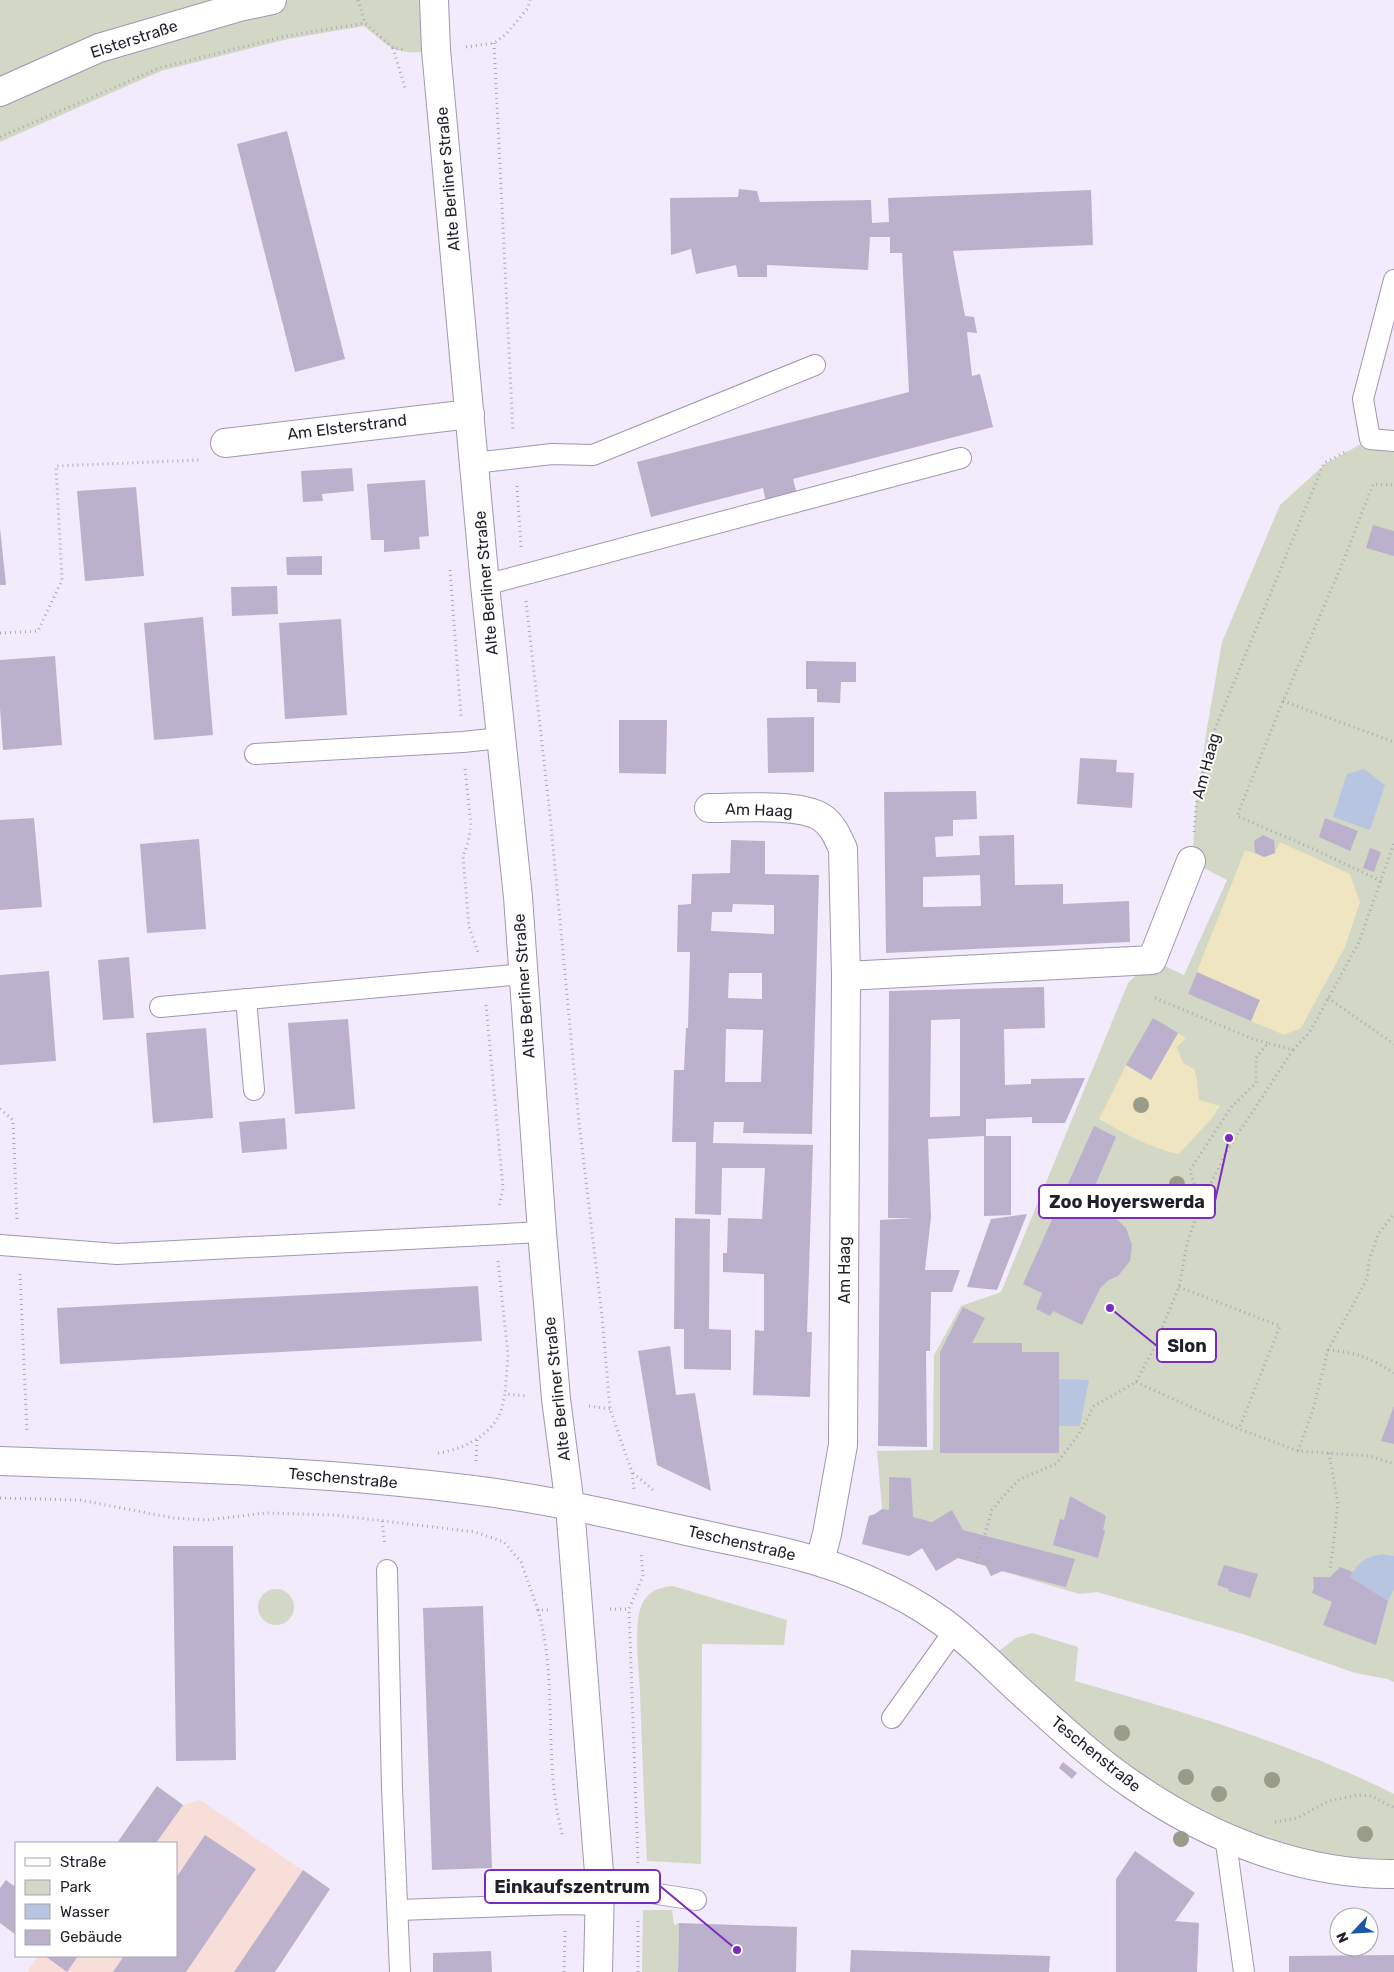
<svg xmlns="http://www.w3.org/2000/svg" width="1394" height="1972" viewBox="0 0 1394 1972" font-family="Rubik,sans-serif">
<rect width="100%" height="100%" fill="#f2ebfc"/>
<path fill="#f8ded9" d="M157,1786L183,1805L200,1800L330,1889L275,1972H27L38,1956H176V1843H117Z"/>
<g fill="#d3d7c5">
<path d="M0,0H267L0,90Z"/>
<path d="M280,0H433L434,51C395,55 393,50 364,26L288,39L161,71L0,142V94Z"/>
<path d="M1370,439L1394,442V1682L1387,1679L1355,1673L1246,1635L1097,1592L1079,1594L1002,1571L991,1576L986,1566L922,1548L909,1556L862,1544L869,1516L875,1514L882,1509L877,1451L933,1450L934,1355L961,1306L1001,1292L1128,983L1152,960L1184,975L1227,880L1192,862L1196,805L1207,728L1222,642L1280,505L1325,464Z"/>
<path d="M673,1586L787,1620L784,1645L702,1644L701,1864L647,1861C644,1804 642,1748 640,1692C639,1669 633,1625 642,1604C648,1591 660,1587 673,1586Z"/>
<circle cx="276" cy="1607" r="18"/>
<path d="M1032,1633L1078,1647L1075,1681C1183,1712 1293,1743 1394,1794V1873L1209,1828L987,1660L1016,1638Z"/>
<path d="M643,1910H672L674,1925L679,1923L678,1972H642Z"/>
</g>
<g fill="#efe5c0">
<path d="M1280,842L1350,874L1360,902L1345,947L1301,1028L1284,1035L1188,994L1245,850L1265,857L1275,853Z"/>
<path d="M1178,1033L1186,1038L1177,1047L1183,1063L1194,1069L1197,1080L1199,1100L1220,1106L1212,1118L1179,1154C1150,1148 1125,1134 1099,1119L1126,1065L1151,1080Z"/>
</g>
<g fill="#b8c5e0">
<path d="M1364,769L1385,785L1370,830L1333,817L1347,774Z"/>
<path d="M1059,1379L1089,1380L1080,1426H1059Z"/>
<path d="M1381,1554L1394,1556V1589L1388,1601L1350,1577C1360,1561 1362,1559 1381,1554Z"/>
</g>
<g fill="#bcb1cd" fill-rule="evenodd">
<path d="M287,131L345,359L295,372L237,144Z"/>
<path d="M739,189L757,191L760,202L871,200L872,223L889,222L888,198L1091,190L1093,245L953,251L965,316L974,317L977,333L967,332L972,376L980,374L993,427L793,479L797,494L766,502L763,488L651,517L637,462L909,392L902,253H890V237H870L868,270L767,265V277H738L736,265L696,274L691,249L671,255L670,198L738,197Z"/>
<path d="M352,468L354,491L322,494L323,501L303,502L301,471Z"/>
<path d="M425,480L429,536L419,537L420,549L384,552V540H371L367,484Z"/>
<path d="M136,487L144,576L85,581L77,491Z"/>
<path d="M1373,525L1394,531V556L1366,548Z"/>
<path d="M0,528L6,585H0Z"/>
<path d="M322,556V575H287L286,557Z"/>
<path d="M277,586L278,614L232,616L231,587Z"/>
<path d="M203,617L213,735L154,740L144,623Z"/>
<path d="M341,619L347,715L285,719L279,623Z"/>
<path d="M55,656L62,745L3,750L0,708V660Z"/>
<path d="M806,661L856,662V682H841L840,703L817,702V689H806Z"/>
<path d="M814,717V772L768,773L767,718Z"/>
<path d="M619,720H667L666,774L619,773Z"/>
<path d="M1080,758L1117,760L1116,772L1134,773L1132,808L1077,804Z"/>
<path d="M976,791L977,819L953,820V836L935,837L936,857L980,855L979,836L1014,835L1015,885L1063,884V904L1129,901L1130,942L886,953L884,792ZM980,875L981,906L923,907V877Z"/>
<path d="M34,818L42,907L0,910V820Z"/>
<path d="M1325,818L1358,831L1350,851L1319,837Z"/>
<path d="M1263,835L1274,840L1275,853L1264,857L1255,853L1254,841Z"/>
<path d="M199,839L206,929L147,933L140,844Z"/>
<path d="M731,840L765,841V874L819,875L812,1134L743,1133L744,1122H714L713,1143L813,1145L807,1332H812L810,1397L753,1395L755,1330L764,1331V1274L723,1272V1253H727L728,1218L762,1219L765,1168H722L721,1215L695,1214L696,1142H672L674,1070H684L686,1028H688L690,952H677L678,905L691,904L692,874L730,873ZM733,904L774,905V934L711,931L712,912H732ZM729,973H762V999L728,998ZM726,1029L763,1030L761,1082H725Z"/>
<path d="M1370,848L1381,852L1374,872L1363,868Z"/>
<path d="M129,957L134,1018L103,1020L98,960Z"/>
<path d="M49,971L56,1061L0,1065V975Z"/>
<path d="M1197,972L1260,1000L1251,1021L1188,994Z"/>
<path d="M1044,987L1045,1028L1004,1029L1005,1085L1031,1084V1079L1085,1078L1065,1123H1032V1117L986,1119V1136H1011V1215L984,1216V1136L928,1139L931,1217L925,1270H960L952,1292H931L930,1351H926L927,1447L878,1446L880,1220L914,1218H888L889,991ZM960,1019V1116L930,1117L931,1020Z"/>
<path d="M1153,1018L1178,1033L1151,1080L1126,1065Z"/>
<path d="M348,1019L355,1109L295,1114L288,1023Z"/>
<path d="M206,1028L213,1118L153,1123L146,1033Z"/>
<path d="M285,1118L287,1149L242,1153L239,1122Z"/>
<path d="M1094,1126L1116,1137L1087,1204L1089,1214L1097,1213L1113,1216L1126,1228L1132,1245L1130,1261L1118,1276L1109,1280L1101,1287L1082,1325L1053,1311L1050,1316L1036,1309L1042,1293L1023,1284Z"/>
<path d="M1027,1214L997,1290L967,1287L991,1219Z"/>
<path d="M675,1218L710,1219L709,1329L731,1330V1370L684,1369V1329H674Z"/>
<path d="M478,1286L482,1341L60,1364L57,1308Z"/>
<path d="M963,1307L985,1318L972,1343H1022V1352H1059V1453H940V1352Z"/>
<path d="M670,1346L676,1395L695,1393L711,1491L657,1465L638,1351Z"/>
<path d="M1394,1406V1444L1381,1441Z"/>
<path d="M889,1477L911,1478L913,1517L932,1522L952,1510L963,1530L1075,1559L1066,1587L1002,1571L991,1576L986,1566L958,1558L936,1571L922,1548L909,1556L862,1544L869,1516L875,1514L882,1509L889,1510Z"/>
<path d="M1070,1496L1106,1516L1103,1530L1105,1531L1098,1558L1053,1545L1060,1519L1064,1520Z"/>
<path d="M173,1546H233L236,1760L176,1761Z"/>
<path d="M1224,1565L1258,1574L1250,1598L1228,1591L1229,1589L1217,1585Z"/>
<path d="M1340,1567L1353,1572L1350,1577L1388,1601L1376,1645L1323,1625L1332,1602L1312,1593L1314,1588L1313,1577H1330Z"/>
<path d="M483,1606L492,1868L432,1870L423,1608Z"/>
<path d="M1063,1762L1077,1773L1072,1779L1059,1768Z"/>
<path d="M157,1786L183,1805L156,1843H117Z"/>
<path d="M205,1835L256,1869L186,1972H113L124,1956H176V1878Z"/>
<path d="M1135,1851L1195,1893L1175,1921L1199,1923L1197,1972H1116V1879Z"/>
<path d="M303,1870L330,1889L275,1972H234Z"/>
<path d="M6,1880L14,1886L16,1882V1935L0,1923V1888Z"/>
<path d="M679,1923L797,1927L796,1972H678Z"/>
<path d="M851,1950L1050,1956L1049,1972H850Z"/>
<path d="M491,1951L492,1972H433V1953Z"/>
<path d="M1394,1955V1972H1289V1956Z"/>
<path d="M45,1956H78L67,1972Z"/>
</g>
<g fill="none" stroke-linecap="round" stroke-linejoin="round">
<defs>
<g id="service">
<path d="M1394,280L1363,399L1370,439L1394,441"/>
<path d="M474,463L552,454L593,455L815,365"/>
<path d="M485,585L961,458"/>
<path d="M255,754L463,742L500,738"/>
<path d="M246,999L254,1090"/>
<path d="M160,1007L523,974"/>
<path d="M0,1245L117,1254L542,1232"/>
<path d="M387,1570L392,1788L400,1972"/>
<path d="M892,1718L954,1631"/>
<path d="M1225,1836L1244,1972"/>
<path d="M600,1885L696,1900"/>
<path d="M399,1910L567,1904L600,1905"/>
</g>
<g id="minor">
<path d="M434,0L436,50L485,585L518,897L542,1232L556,1399L570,1506L600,1885L598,1972"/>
<path d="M225,443L470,414"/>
<path d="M709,808C735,808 800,803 821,817C833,825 837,836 843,849L846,976L843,1445L827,1534L820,1561"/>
<path d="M846,976L1152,960L1191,861"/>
<path d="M0,1461C158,1467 316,1470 473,1490C545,1499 616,1515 687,1531C748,1545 811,1554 868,1580C893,1591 918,1604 940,1620C973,1643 1000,1674 1030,1700C1063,1730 1097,1761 1134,1786C1209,1838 1302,1875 1394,1874"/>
</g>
<path id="primary" d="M0,92L99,48L239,7L272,0"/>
</defs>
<use href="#service" stroke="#a296b0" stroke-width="22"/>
<use href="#minor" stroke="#a296b0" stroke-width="30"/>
<use href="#primary" stroke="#a296b0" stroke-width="30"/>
<g stroke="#ada7b6" stroke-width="3" stroke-dasharray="1 4" stroke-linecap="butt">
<path d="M358,0L365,23L393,48L406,50"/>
<path d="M494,43L513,432"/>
<path d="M466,47L494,43L506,34L528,8L530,0"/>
<path d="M393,48L406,91"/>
<path d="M0,137L159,68L286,36L365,23"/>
<path d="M517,486L521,547"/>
<path d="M450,570L461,716"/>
<path d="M526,601L550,815L579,1122L602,1316L610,1409L632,1472L634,1489"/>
<path d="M0,633L38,631L62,580L56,466L199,460"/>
<path d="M1283,701L1394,742"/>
<path d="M465,769L471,825L468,843L463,856L469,927L478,952"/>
<path d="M1194,832L1196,805L1208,746L1324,463L1347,451"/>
<path d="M1381,881L1309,847L1237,816L1283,701L1341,567L1373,484L1394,485"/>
<path d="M1155,998L1253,1039L1268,1043"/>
<path d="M1328,998L1394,1044"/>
<path d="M486,1005L503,1188L499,1207"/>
<path d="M0,1109L13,1120L17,1220"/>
<path d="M1200,1205L1228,1149L1293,1050"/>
<path d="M498,1261L508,1355L505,1394"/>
<path d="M20,1274L27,1432"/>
<path d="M1179,1287L1280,1326L1239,1429"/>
<path d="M1328,1350C1355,1352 1371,1358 1394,1373"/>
<path d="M1136,1382L1239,1429L1298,1451L1370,1456L1394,1464"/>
<path d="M589,1406L610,1409"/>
<path d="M1298,1451L1313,1410L1328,1350L1367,1279L1369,1261L1378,1234L1394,1214"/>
<path d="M438,1453C460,1450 487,1438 498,1417C502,1411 503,1402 505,1394L526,1396"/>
<path d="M1329,1453L1338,1504L1330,1570"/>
<path d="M476,1461L477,1439"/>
<path d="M633,1473L653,1490"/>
<path d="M0,1498L80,1500L173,1518L207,1520L265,1513L334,1515L475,1532L504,1542L521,1562L538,1610H548"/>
<path d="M382,1521L385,1545"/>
<path d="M976,1563L992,1510L1007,1492L1020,1479L1056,1464L1079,1434L1094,1406L1136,1382L1152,1352L1179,1287L1187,1244L1200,1205L1190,1170L1232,1106L1256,1083V1058L1268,1043L1293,1050L1308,1034L1317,1019L1359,942L1394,843"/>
<path d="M610,1609H629"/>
<path d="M538,1610C559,1682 542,1764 563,1837"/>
<path d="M1275,1822L1297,1818L1329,1801L1357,1795L1372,1796L1394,1808"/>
<path d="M638,1863L629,1609L643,1576L641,1552"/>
<path d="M564,1972L565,1930"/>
<path d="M638,1972V1919"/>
</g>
<use href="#service" stroke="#fff" stroke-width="20"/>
<use href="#minor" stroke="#fff" stroke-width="28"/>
<use href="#primary" stroke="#fff" stroke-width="28"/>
</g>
<g fill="#999c89">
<circle cx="1141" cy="1105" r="8"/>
<circle cx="1177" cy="1184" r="8"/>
<circle cx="1122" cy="1733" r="8"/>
<circle cx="1186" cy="1777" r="8"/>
<circle cx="1272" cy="1780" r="8"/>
<circle cx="1219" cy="1794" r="8"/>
<circle cx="1365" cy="1834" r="8"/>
<circle cx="1181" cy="1839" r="8"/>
</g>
<g text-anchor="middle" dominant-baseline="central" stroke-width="4" stroke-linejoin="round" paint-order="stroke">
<g font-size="16" fill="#231f29" stroke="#fff">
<text transform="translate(134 39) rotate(-18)">Elsterstraße</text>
<text transform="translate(448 179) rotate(-95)">Alte Berliner Straße</text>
<text transform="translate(347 427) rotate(-7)">Am Elsterstrand</text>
<text transform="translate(486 583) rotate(-95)">Alte Berliner Straße</text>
<text transform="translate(1206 766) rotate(-75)">Am Haag</text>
<text transform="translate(759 810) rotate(2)">Am Haag</text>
<text transform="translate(524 986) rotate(-94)">Alte Berliner Straße</text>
<text transform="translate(844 1270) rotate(-90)">Am Haag</text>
<text transform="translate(557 1389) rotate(-96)">Alte Berliner Straße</text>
<text transform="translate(343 1478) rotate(5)">Teschenstraße</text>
<text transform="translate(742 1543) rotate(13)">Teschenstraße</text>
<text transform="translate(1096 1754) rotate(39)">Teschenstraße</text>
</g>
</g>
<path fill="none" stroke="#7b2cbf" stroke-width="2" d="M1229 1138L1215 1201M1110 1308L1157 1346M737 1950L660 1886"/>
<g fill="#7b2cbf" stroke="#fff" stroke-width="2">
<circle cx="1229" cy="1138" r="5"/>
<circle cx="1110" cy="1308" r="5"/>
<circle cx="737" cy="1950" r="5"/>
</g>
<g fill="#fff" stroke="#7b2cbf" stroke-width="2">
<rect x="1039" y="1185" width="176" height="33" rx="5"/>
<rect x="1157" y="1329" width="59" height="33" rx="5"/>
<rect x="485" y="1870" width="175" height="33" rx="5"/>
</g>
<g font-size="18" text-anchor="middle" font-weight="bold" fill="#231f29">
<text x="1127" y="1208">Zoo Hoyerswerda</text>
<text x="1187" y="1352">Slon</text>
<text x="572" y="1893">Einkaufszentrum</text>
</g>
<rect x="15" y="1842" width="162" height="115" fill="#ffffff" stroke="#a7a5a9"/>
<rect x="25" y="1858" width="25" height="8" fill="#ffffff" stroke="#a7a5a9"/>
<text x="60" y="1867" font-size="15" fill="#231f29">Straße</text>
<rect x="25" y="1880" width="25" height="15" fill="#d3d7c5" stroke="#a7a5a9"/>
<text x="60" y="1892" font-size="15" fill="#231f29">Park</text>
<rect x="25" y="1904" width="25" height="15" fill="#b8c5e0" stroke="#a7a5a9"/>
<text x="60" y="1917" font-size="15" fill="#231f29">Wasser</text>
<rect x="25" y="1930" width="25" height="15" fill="#bcb1cd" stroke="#a7a5a9"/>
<text x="60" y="1942" font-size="15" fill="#231f29">Gebäude</text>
<g transform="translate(1354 1932) rotate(245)"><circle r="24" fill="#ffffff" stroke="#a7a5a9"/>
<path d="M0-4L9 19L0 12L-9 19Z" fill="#1c56a7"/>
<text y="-8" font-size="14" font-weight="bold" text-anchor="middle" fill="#231f29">N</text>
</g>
</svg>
